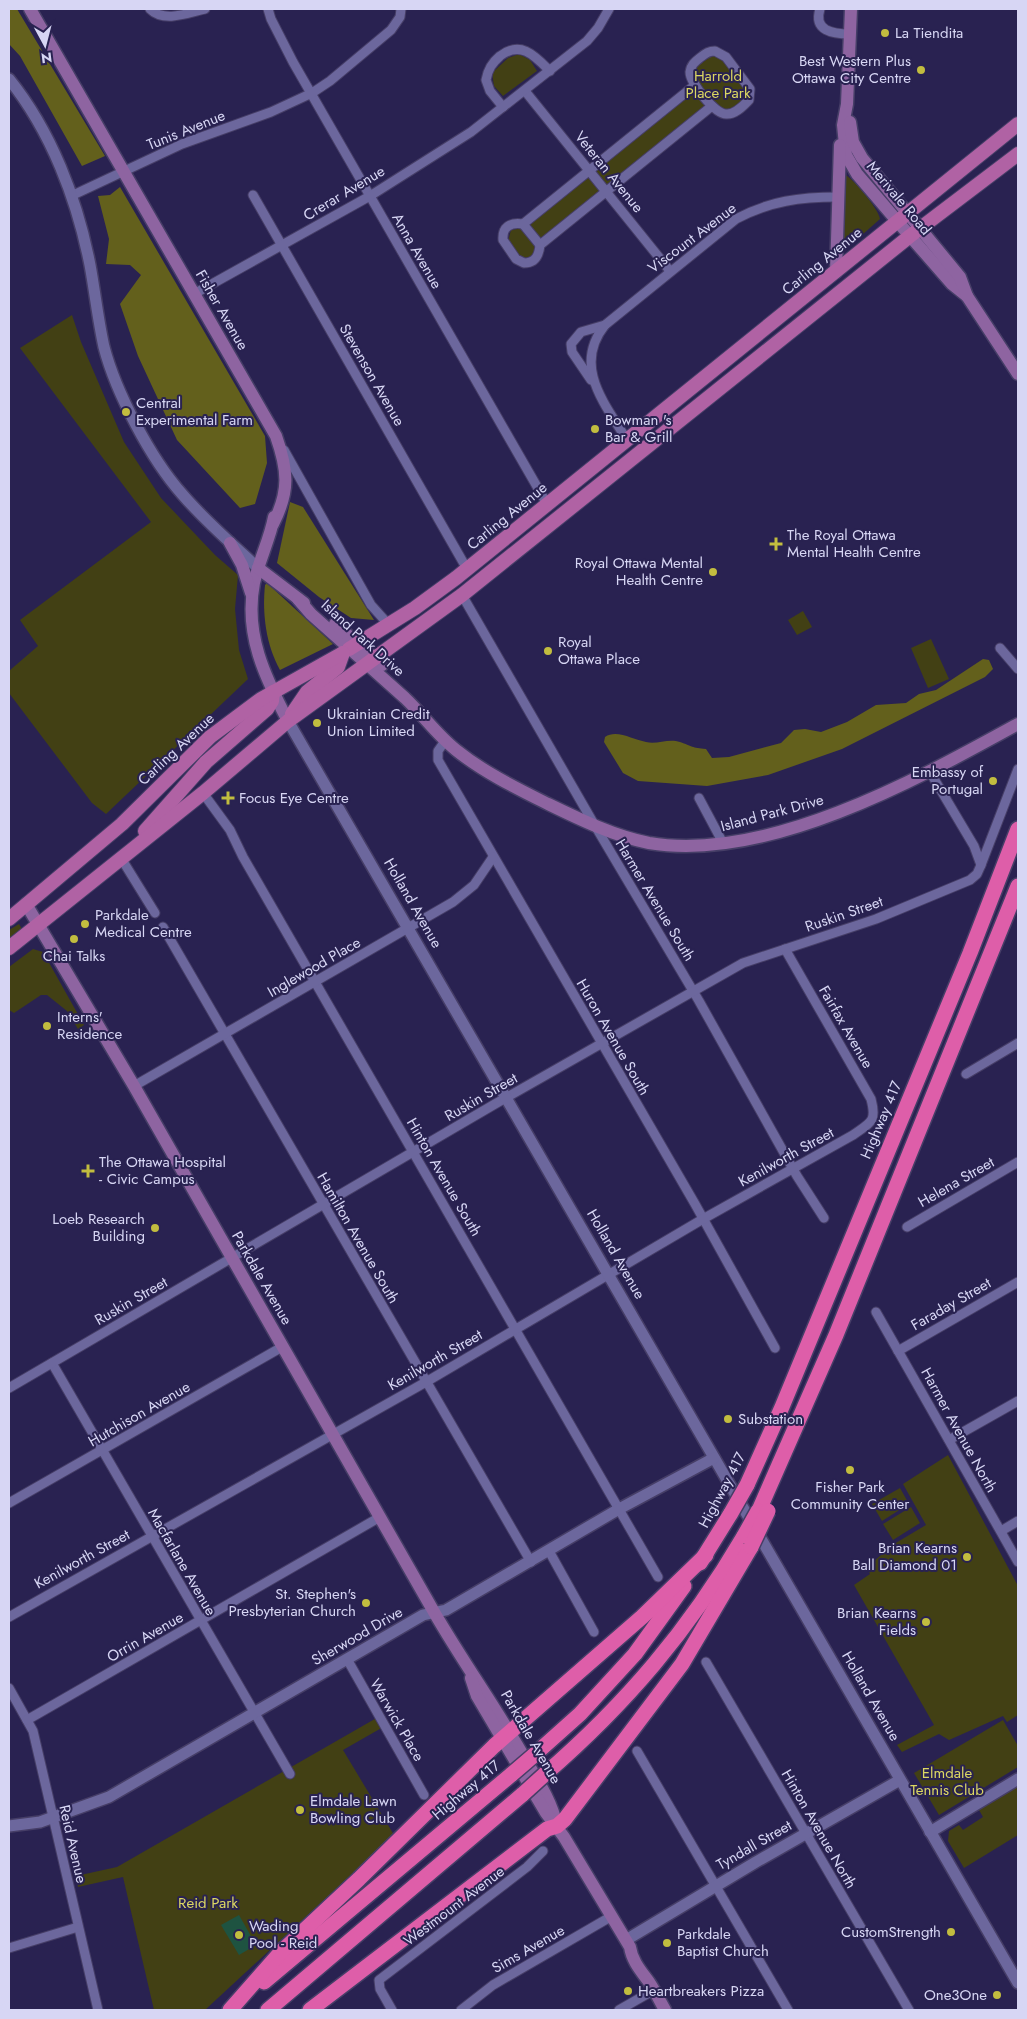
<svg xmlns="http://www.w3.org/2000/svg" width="1027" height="2019" viewBox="0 0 1027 2019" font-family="Jost,sans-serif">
<rect width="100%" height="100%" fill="#292251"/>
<g fill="#424014">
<path d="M519,54L530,60L537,71L503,96L494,86L492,73L508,58Z"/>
<path d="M713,55C726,60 746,80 746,96C742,104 734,109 726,111L713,104L531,257L524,258L518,255L508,241L511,230L523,228L699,86L695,70L699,65Z"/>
<path d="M844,174C853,178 878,208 880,219L844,251L842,250Z"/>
<path d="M72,315L81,342L124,442L161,498L215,555L238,575L235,609L239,650L248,679L106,814L92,803L9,693V671L38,646L20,620L151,522L20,348Z"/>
<path d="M803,611L812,627L797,635L788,620Z"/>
<path d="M931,639L949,679L928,688L911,648Z"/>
<path d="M19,924L22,929L9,940V930Z"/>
<path d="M33,949L43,952L84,1025L78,1029L67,1011L47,995H41L14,1013L9,1010V967Z"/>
<path d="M948,1455L1018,1586V1715L1007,1722L1003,1716L949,1740L939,1734L902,1752L897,1745L934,1725L854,1585L870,1574L867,1567L894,1544L926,1525L903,1484Z"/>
<path d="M900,1488L909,1504L882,1521L872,1504Z"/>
<path d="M911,1507L920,1523L893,1540L883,1524Z"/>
<path d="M380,1716L385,1726L343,1750L394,1835L205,2010H154L123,1877L78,1887L76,1876L117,1867Z"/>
<path d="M1003,1720L1018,1746V1767L939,1815L914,1773Z"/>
<path d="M1018,1786V1835L964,1868L948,1841L949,1831L959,1825L963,1830L983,1817L979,1810Z"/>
</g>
<g fill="#63601c">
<path d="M9,9H17L105,156L82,166L20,56L9,44Z"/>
<path d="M120,187L265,436L267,463L255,504L240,508L177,440L138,356L120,304L141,275L130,265L106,264L109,239L98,196L110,195Z"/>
<path d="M290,502L303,507L374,620L351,618L319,597L277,563Z"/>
<path d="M267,583L333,644L280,670C266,645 262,614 265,585Z"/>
<path d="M983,659L989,660L993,669L985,677L842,749L768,775L707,786L638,781L623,773L604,742L605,737C617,729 633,740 646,742C657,745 668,738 680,742C692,746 692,748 706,749L712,758L729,757L781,743L794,730L805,729L821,732L847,722L876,705L906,703L919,694L936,690Z"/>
</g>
<path fill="#1e5341" d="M239,1915L256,1945L239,1955L221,1925Z"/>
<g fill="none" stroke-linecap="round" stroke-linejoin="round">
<defs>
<g id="minor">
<path d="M150,9C164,23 188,13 205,9"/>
<path d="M268,9L271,19L293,62L547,504"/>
<path d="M820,9C813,31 833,34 850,34"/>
<path d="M715,51L726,57L750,89L749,100C743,106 735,115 726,114C715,114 690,83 690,72C691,64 696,61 701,57C706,53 709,51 715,51Z"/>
<path d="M695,85L523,224C510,222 502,227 503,240L516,259L524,263C536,263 539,255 540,245L712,106"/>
<path d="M525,91L670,271"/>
<path d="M503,107L490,91L486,80C488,69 492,63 500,56C521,40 535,56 550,71"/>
<path d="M253,195L467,569"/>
<path d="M71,196L182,144L271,112L312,93L330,81L391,30L400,17L401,9"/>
<path d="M523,224L540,245"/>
<path d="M194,294L370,196L441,151L471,132L587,41L598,28L609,9"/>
<path d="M591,380L572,352L571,344L581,332L605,325"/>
<path d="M627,440C605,404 572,366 605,325L736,219C770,201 800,197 838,197"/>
<path d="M284,450L371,605L389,625"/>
<path d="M462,595L594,824L699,1001L797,1176L824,1218"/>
<path d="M1000,648L1018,669"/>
<path d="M445,741L438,751V760L695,1204L775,1348"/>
<path d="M930,772L974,846L981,865"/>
<path d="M203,793L230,830L243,857L658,1577"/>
<path d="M699,798L723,843"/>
<path d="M121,858L155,913"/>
<path d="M163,927L531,1562"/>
<path d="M966,1074L1018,1043"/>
<path d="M134,1086L453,902L474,885L493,857"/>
<path d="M907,1227L1018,1162"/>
<path d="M876,1312L1018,1562"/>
<path d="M898,1351L1018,1282"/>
<path d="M52,1363L290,1774"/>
<path d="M9,1388L495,1104L743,963L876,919L970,880L977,874L981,865L1018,769"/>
<path d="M949,1440L1018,1401"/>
<path d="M9,1503L282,1347"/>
<path d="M1001,1531L1018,1521"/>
<path d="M549,1551L594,1632"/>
<path d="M9,1617L426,1382L703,1219L853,1135C871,1122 877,1122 871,1099L785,949"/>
<path d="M347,1659L424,1795"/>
<path d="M706,1662L909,2010"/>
<path d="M9,1688L33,1731L98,2010"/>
<path d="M27,1720L380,1517"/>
<path d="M637,1751L788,2010"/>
<path d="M9,1948L78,1927"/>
<path d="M392,2010L380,1989L379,1980L527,1867L543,1851"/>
<path d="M461,2010L493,1985L612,1916"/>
<path d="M619,2010L654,1990"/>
</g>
<g id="tertiary">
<path d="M9,79C51,131 77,199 90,265C95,292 98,320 104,347C116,393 151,459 182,494C205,521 232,544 258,568"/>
<path d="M288,721L1018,1983"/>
<path d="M9,1826L40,1822L109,1797L423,1615L446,1610L619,1509L714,1458"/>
<path d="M930,1832L1018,1779"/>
<path d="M626,1940L756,1862L900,1780"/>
</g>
<g id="secondary">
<path d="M30,9L276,436C288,470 290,491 273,524"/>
<path d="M851,9L847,104L843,125L846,155L857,174L910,236L952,284L967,296"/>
<path d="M850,122L853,142L862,158L960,277L967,296L1018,374"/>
<path d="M836,272L840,145"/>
<path d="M274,517C270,539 259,560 254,583C244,634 265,677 288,721"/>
<path d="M230,543L242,565L251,593"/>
<path d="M258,568L304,603"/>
<path d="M298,599L311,614C342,642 374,670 405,698C423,715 437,735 456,750C482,771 514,787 544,802C577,818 613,836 649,843C767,863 918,779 1018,724"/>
<path d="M335,624L382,665"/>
<path d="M26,904L134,1086L434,1612C464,1664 499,1712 528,1764C540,1784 552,1803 557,1826"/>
<path d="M471,1678L477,1696L546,1813L564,1837L630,1947C632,1961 641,1971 649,1982C655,1991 660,2001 665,2010"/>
</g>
<g id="primary">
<path d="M349,649L415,608L456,578L1018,124"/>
<path d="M292,714L307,692L338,667L343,653"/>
<path d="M145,831L206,762L267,709L272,701L273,692"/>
<path d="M9,919L122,824L210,737L261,699L343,653"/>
<path d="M9,948L203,793L288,721L462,595L910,236L1018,154"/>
</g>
<g id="motorway">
<path d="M747,1485L782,1407L970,953L1018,829"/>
<path d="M760,1508L836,1335L1018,886"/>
<path d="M700,1563L731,1513"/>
<path d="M533,1756L580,1714L635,1654L684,1586"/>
<path d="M544,1775C626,1704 689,1630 744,1536"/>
<path d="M264,1982L512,1774"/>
<path d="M230,2010L281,1952L359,1879L494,1746L642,1617L706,1555"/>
<path d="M268,2010L523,1794"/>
<path d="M310,2010L547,1829L557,1826L565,1819L682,1664L751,1547"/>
</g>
</defs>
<use href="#minor" stroke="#463e67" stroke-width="11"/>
<use href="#tertiary" stroke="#463e67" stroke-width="14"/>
<use href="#secondary" stroke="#463e67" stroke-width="15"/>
<use href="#primary" stroke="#463e67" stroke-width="16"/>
<use href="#motorway" stroke="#463e67" stroke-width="18"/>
<use href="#minor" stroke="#6c679d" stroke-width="9"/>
<use href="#tertiary" stroke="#6c679d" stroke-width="11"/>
<use href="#secondary" stroke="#8e64a1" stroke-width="12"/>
<use href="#primary" stroke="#b062a4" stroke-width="14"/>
<use href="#motorway" stroke="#de5ea9" stroke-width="15"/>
<defs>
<g id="motorway-bridge">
<path d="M731,1513L747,1485"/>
<path d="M744,1536L758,1511"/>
<path d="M751,1547L768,1511"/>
<path d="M512,1774L533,1756"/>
<path d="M523,1794L544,1775"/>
</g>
</defs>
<use href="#motorway-bridge" stroke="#463e67" stroke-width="18" stroke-linecap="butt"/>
<use href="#motorway-bridge" stroke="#de5ea9" stroke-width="15"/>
</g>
<g fill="#c2bd3f" stroke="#292251" stroke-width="2">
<circle cx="885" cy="33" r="5"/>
<circle cx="921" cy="70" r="5"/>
<circle cx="126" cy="412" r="5"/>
<circle cx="595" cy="429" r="5"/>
<path d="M773.5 536.5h5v5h5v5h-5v5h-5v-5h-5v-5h5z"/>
<circle cx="713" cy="572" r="5"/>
<circle cx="548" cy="651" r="5"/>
<circle cx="317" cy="723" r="5"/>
<circle cx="993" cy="781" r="5"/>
<path d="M225.5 790.5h5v5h5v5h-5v5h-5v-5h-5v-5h5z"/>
<circle cx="85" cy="924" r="5"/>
<circle cx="74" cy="939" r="5"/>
<circle cx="47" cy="1026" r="5"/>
<path d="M85.5 1163.5h5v5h5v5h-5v5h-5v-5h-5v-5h5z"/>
<circle cx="155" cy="1228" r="5"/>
<circle cx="728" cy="1419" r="5"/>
<circle cx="850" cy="1470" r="5"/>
<circle cx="967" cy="1557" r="5"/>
<circle cx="366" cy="1603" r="5"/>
<circle cx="926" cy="1622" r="5"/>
<circle cx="300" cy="1810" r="5"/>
<circle cx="951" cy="1932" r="5"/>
<circle cx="239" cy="1935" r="5"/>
<circle cx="667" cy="1943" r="5"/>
<circle cx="628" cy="1991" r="5"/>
<circle cx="997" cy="1995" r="5"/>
</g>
<g text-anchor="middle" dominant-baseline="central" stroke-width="4" stroke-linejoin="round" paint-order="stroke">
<g font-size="15" fill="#d7d6f4" stroke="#292251" text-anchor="start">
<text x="895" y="33">La Tiendita</text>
<text x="911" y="61" text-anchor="end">Best Western Plus<tspan x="911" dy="17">Ottawa City Centre</tspan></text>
<text x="136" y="403">Central<tspan x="136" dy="17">Experimental Farm</tspan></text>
<text x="605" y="420">Bowman 's<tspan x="605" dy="17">Bar &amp; Grill</tspan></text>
<text x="787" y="535">The Royal Ottawa<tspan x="787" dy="17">Mental Health Centre</tspan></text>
<text x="703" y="563" text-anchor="end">Royal Ottawa Mental<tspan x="703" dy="17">Health Centre</tspan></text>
<text x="558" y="642">Royal<tspan x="558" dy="17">Ottawa Place</tspan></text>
<text x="327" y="714">Ukrainian Credit<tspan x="327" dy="17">Union Limited</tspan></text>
<text x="983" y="772" text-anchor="end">Embassy of<tspan x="983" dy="17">Portugal</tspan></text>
<text x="239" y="798">Focus Eye Centre</text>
<text x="95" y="915">Parkdale<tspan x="95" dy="17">Medical Centre</tspan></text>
<text x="74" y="956" text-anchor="middle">Chai Talks</text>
<text x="57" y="1017">Interns'<tspan x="57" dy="17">Residence</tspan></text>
<text x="99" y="1162">The Ottawa Hospital<tspan x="99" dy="17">- Civic Campus</tspan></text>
<text x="145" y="1219" text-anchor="end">Loeb Research<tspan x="145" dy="17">Building</tspan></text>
<text x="738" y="1419">Substation</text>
<text x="850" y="1487" text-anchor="middle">Fisher Park<tspan x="850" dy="17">Community Center</tspan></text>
<text x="957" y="1548" text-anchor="end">Brian Kearns<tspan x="957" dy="17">Ball Diamond 01</tspan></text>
<text x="356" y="1594" text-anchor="end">St. Stephen's<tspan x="356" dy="17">Presbyterian Church</tspan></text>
<text x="916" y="1613" text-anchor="end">Brian Kearns<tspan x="916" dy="17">Fields</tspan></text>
<text x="310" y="1801">Elmdale Lawn<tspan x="310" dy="17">Bowling Club</tspan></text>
<text x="249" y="1926">Wading<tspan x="249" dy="17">Pool - Reid</tspan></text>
<text x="941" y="1932" text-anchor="end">CustomStrength</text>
<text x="677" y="1934">Parkdale<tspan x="677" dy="17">Baptist Church</tspan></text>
<text x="638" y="1991">Heartbreakers Pizza</text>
<text x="987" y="1995" text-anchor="end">One3One</text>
</g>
<g font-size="15" fill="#dcd762" stroke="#292251">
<text x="718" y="76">Harrold<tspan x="718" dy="17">Place Park</tspan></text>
<text x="947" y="1773">Elmdale<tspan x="947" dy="17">Tennis Club</tspan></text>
<text x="208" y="1903">Reid Park</text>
</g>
<g font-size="15" fill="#d7d6f4" stroke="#292251">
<text transform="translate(186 130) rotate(-22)">Tunis Avenue</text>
<text transform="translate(609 172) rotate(51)">Veteran Avenue</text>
<text transform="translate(344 193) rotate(-31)">Crerar Avenue</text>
<text transform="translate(899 198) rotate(50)">Merivale Road</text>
<text transform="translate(692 238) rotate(-37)">Viscount Avenue</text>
<text transform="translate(417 251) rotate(60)">Anna Avenue</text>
<text transform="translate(822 261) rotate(-39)">Carling Avenue</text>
<text transform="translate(222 310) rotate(60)">Fisher Avenue</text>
<text transform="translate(372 375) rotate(60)">Stevenson Avenue</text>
<text transform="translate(507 516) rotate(-39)">Carling Avenue</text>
<text transform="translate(363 638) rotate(42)">Island Park Drive</text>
<text transform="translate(176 749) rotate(-43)">Carling Avenue</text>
<text transform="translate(772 813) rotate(-15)">Island Park Drive</text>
<text transform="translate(655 900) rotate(59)">Harmer Avenue South</text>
<text transform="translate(413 903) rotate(60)">Holland Avenue</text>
<text transform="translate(844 914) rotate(-19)">Ruskin Street</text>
<text transform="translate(314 967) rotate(-30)">Inglewood Place</text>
<text transform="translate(846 1027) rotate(60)">Fairfax Avenue</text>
<text transform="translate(613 1037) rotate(60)">Huron Avenue South</text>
<text transform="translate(481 1097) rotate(-30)">Ruskin Street</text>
<text transform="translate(881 1120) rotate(-67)">Highway 417</text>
<text transform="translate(786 1157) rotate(-29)">Kenilworth Street</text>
<text transform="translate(444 1177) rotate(60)">Hinton Avenue South</text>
<text transform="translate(956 1182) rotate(-30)">Helena Street</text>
<text transform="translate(358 1238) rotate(60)">Hamilton Avenue South</text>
<text transform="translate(616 1254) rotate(60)">Holland Avenue</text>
<text transform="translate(262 1278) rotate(60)">Parkdale Avenue</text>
<text transform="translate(131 1301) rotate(-30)">Ruskin Street</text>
<text transform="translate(951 1304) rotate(-30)">Faraday Street</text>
<text transform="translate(435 1360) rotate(-30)">Kenilworth Street</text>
<text transform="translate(139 1414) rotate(-30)">Hutchison Avenue</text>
<text transform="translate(959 1430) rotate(61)">Harmer Avenue North</text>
<text transform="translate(722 1490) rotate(-62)">Highway 417</text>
<text transform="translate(82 1559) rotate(-29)">Kenilworth Street</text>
<text transform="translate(182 1562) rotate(60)">Macfarlane Avenue</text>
<text transform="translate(357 1636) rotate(-30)">Sherwood Drive</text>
<text transform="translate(145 1637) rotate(-30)">Orrin Avenue</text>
<text transform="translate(871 1696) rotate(60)">Holland Avenue</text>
<text transform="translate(397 1720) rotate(60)">Warwick Place</text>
<text transform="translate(531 1737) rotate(60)">Parkdale Avenue</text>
<text transform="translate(466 1790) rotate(-40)">Highway 417</text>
<text transform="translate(819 1829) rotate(60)">Hinton Avenue North</text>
<text transform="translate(73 1844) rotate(77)">Reid Avenue</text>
<text transform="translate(754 1845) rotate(-30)">Tyndall Street</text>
<text transform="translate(454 1906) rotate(-37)">Westmount Avenue</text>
<text transform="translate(528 1949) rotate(-30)">Sims Avenue</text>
</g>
</g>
<rect width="1027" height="2019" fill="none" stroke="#d7d6f4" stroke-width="20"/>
<g transform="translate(45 45) rotate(173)" stroke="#292251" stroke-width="4" paint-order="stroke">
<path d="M0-4L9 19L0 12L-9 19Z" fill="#d7d6f4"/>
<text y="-8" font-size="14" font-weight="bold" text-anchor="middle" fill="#d7d6f4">N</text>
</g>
</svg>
